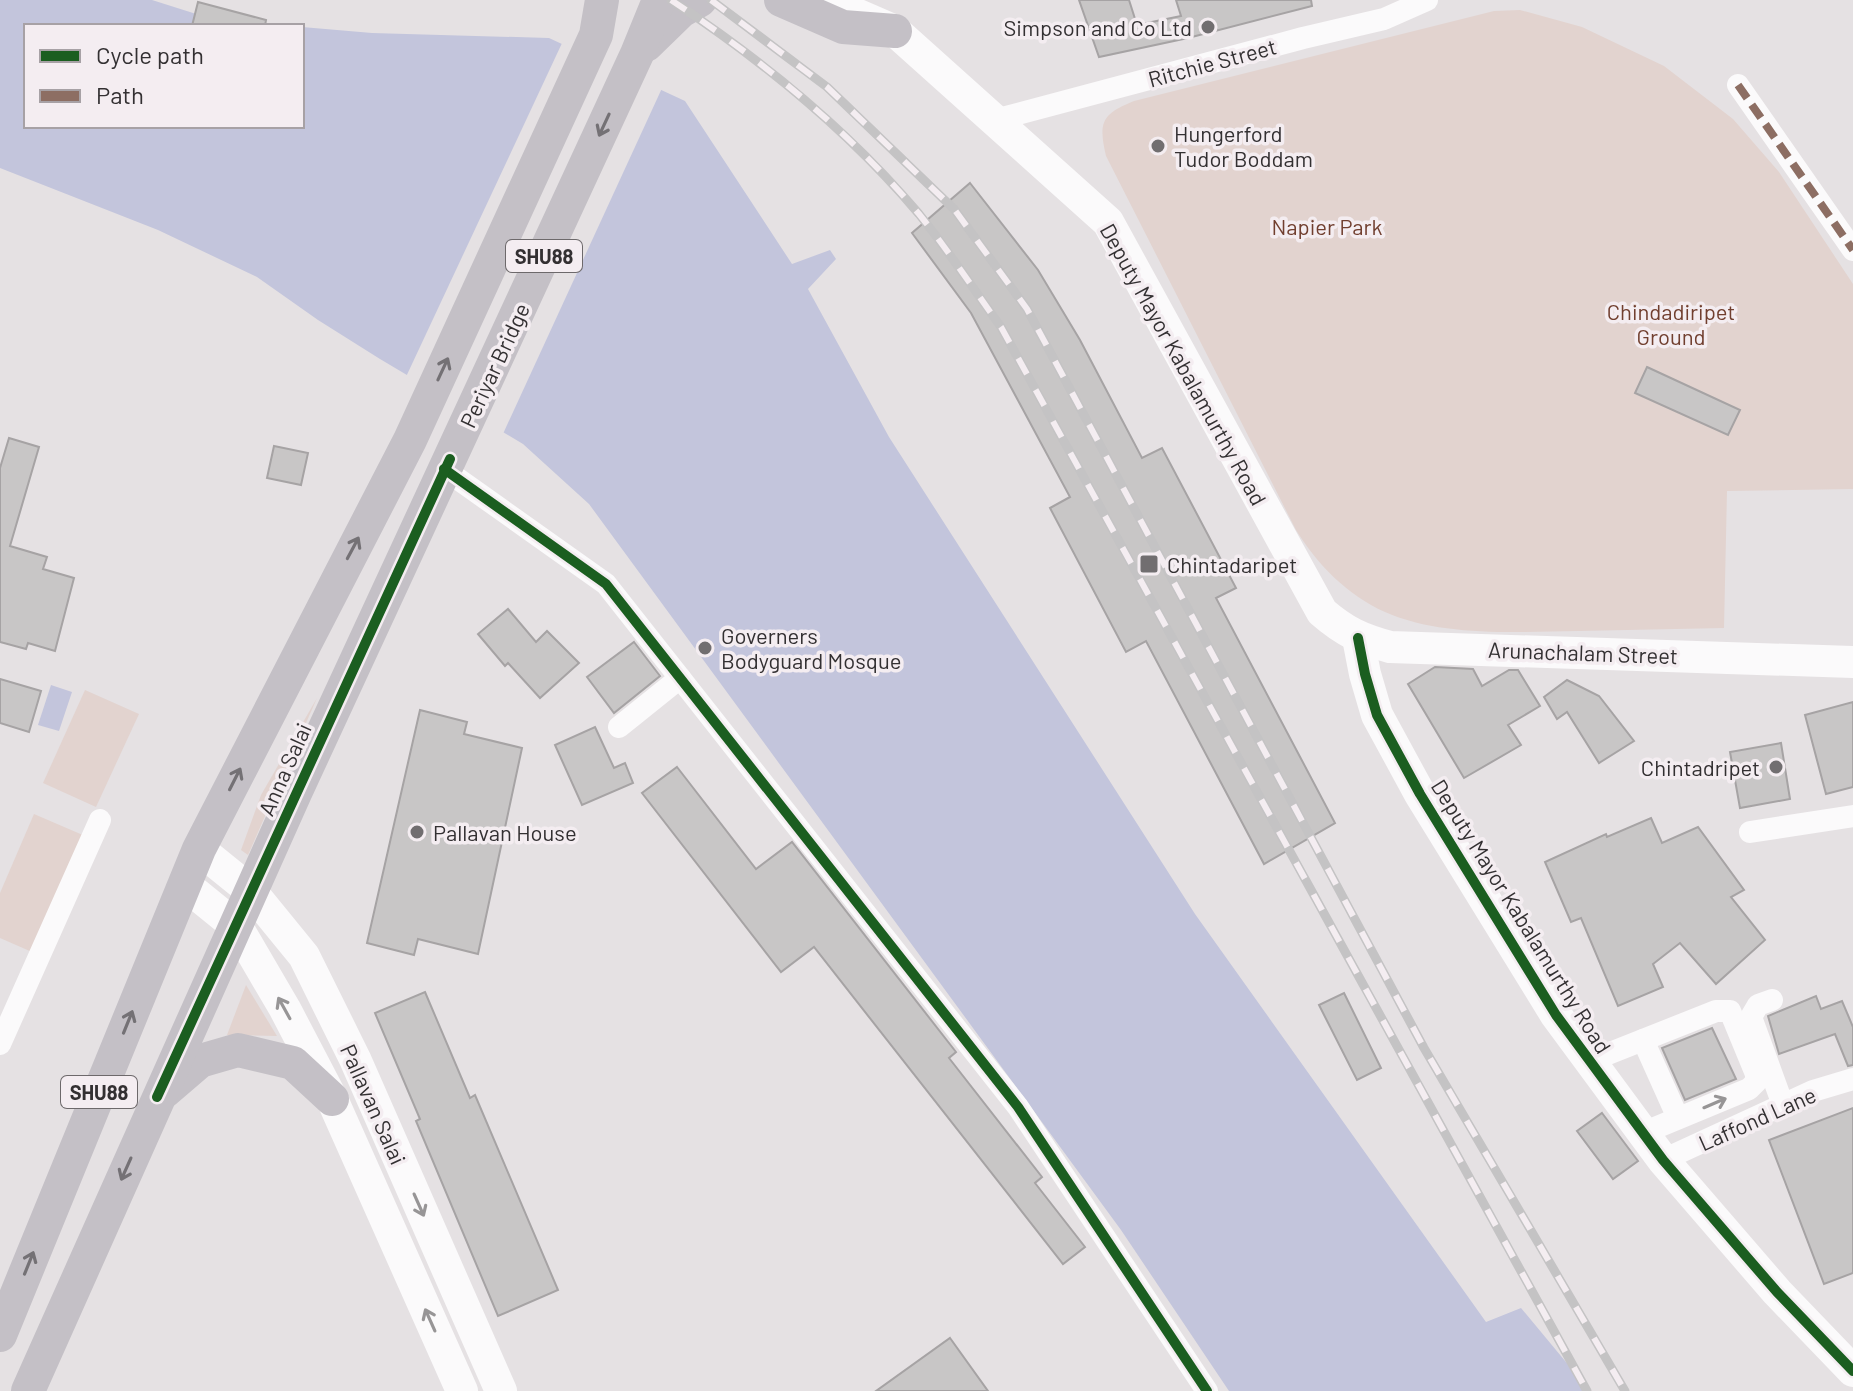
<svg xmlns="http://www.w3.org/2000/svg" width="1853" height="1391" viewBox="0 0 1853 1391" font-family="Barlow,sans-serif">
<rect width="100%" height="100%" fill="#e5e1e3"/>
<g fill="#e2d3cf">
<path d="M1520,10L1582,27L1664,66L1733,119L1779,172L1853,284V489L1727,491L1724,628C1676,629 1627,630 1578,631C1517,632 1441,637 1385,612C1347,595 1317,564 1296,530L1106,156C1098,122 1102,114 1134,101L1494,11Z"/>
<path d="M85,690L139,714L96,807L43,783Z"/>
<path d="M317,698L248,855L241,850L261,795Z"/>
<path d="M34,814L99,842L48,959L0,938V893Z"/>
<path d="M246,985L277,1036L227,1035Z"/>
</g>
<g fill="#c3c5dc">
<path d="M0,0H152L212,19L294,26H26V126H302V27L372,33L549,38L685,101L792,264L830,250L836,259L808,289L889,437L1195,914L1486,1322L1521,1308L1590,1391H1229L1121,1230L589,504L523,444L380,359L318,320L257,277L158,230L0,168Z"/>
<path d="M51,685L72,692L59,731L38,725Z"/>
</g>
<path fill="#e5e1e3" d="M563,41L663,86L502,436L405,379Z"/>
<g fill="#c8c6c6" stroke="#a6a3a4" stroke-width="2">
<path d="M1079,0H1129L1137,25L1181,16L1176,0H1311L1312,6L1188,38L1099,57Z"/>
<path d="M198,2L266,20L265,26H192Z"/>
<path d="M970,183L1038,270L1080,340L1142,458L1162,448L1236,588L1216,598L1335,823L1264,864L1146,641L1126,652L1050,508L1070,497L971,313L912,233Z"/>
<path d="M1647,367L1740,410L1728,435L1635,393Z"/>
<path d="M9,438L39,447L10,546L47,557L43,569L74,578L55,651L28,643L26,649L0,642V468Z"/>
<path d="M274,446L308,453L301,485L267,478Z"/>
<path d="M508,609L536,642L547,631L579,663L540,698L508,663L505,666L478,634Z"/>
<path d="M634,642L660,676L614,713L587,677Z"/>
<path d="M1435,667L1473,669L1482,686L1509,670H1518L1540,706L1508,725L1521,745L1464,778L1408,684Z"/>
<path d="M0,679L41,691L29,732L0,723Z"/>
<path d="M1567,680L1599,696L1634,741L1599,763L1567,712L1557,719L1544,697Z"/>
<path d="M1853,702V787L1826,794L1805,715Z"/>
<path d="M420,710L467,722L464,734L522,748L478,954L418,939L414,955L367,943Z"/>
<path d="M595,727L614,768L625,763L633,783L582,805L555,745Z"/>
<path d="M1781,743L1790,799L1740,808L1730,752Z"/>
<path d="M677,767L756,869L792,842L956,1052L949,1058L1042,1177L1035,1183L1085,1247L1063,1264L814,947L781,972L642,793Z"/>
<path d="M1651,818L1662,843L1698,827L1744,890L1731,897L1765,940L1716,984L1680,943L1653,964L1663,987L1618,1006L1581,918L1571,922L1545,862L1606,834L1607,837Z"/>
<path d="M425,992L470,1098L475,1095L558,1290L498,1316L416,1121L420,1119L375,1013Z"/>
<path d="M1344,993L1381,1068L1357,1080L1319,1005Z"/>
<path d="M1816,996L1821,1009L1842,1001L1853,1027V1065L1848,1066L1835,1034L1779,1054L1768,1016Z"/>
<path d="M1712,1028L1736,1079L1685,1100L1662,1048Z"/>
<path d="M1853,1108V1273L1824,1284L1769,1140Z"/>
<path d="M1602,1113L1638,1161L1613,1179L1577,1131Z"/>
<path d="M950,1338L988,1391H876Z"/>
</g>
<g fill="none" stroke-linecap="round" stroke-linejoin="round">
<g stroke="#fbfafb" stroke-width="22">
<path d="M1738,85L1853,250"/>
<path d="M995,120L1303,38L1384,19L1427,0"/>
<path d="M444,469L606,584L1018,1107L1207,1391"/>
<path d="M619,727L680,678"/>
<path d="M1750,832L1853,816"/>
<path d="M1772,1000L1758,1005L1751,1017L1783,1105"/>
<path d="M1643,1040L1678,1118"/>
<path d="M0,1044L100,820"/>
<path d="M1590,1061L1716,1011H1730L1756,1074V1082L1749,1089L1643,1133"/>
<path d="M1663,1160L1813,1091L1853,1079"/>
</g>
<g stroke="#fbfafb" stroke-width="32">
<path d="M824,0L895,31L1108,222L1322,612C1345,632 1361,639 1390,647L1853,662"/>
<path d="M1358,638L1365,674L1377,715L1420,794L1556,1015L1663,1160L1777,1292L1853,1371"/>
<path d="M199,849L251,891L304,956L355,1059L501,1391"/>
<path d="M184,884L237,927L285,1009L332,1099L462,1391"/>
</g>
<g stroke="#c4c0c6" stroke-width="34">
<path d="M781,0L843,27L895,31"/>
<path d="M646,45L681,11L700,0"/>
<path d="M165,1091L200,1061L238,1050L293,1063L332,1099"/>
<path d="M0,1335L199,849L410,440L596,35L602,0"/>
<path d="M28,1391L295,793L637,54L659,0"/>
</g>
<defs>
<g id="rail">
<path d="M671,0C762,60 848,130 919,214C948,250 974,290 1001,327L1587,1391"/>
<path d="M711,0L827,87L954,209L1027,309L1424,1048L1625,1391"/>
</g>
</defs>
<use href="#rail" stroke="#c4c3c4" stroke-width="9"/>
<use href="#rail" stroke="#f4edf1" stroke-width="6" stroke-dasharray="18" stroke-linecap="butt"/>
<path stroke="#8d6e63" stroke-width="8" stroke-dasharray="16 8" stroke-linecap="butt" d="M1738,85L1853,250"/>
<defs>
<g id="cycleway">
<path d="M444,469L606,584L1018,1107L1207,1391"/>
<path d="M1358,638L1365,674L1377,715L1420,794L1556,1015L1663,1160L1777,1292L1853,1371"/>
<path d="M157,1097L450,459"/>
</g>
</defs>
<use href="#cycleway" stroke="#f4edf1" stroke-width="15"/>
<use href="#cycleway" stroke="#1b5e20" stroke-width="10"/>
</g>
<defs><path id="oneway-shaft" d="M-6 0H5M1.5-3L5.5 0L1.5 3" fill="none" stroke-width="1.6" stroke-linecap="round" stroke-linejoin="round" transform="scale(2)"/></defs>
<g stroke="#747175">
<use href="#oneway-shaft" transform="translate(604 125) rotate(115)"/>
<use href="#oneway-shaft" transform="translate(443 369) rotate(-65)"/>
<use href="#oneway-shaft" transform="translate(353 548) rotate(-62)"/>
<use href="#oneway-shaft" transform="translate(235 779) rotate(-63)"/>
<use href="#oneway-shaft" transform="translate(128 1022) rotate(-68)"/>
<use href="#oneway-shaft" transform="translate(126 1169) rotate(114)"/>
<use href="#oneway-shaft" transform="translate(29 1263) rotate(-68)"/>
</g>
<g stroke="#979596">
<use href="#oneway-shaft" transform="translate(284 1008) rotate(-119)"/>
<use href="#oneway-shaft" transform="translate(1715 1103) rotate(-23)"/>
<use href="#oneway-shaft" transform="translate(419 1205) rotate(66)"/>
<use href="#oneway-shaft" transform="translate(430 1320) rotate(-114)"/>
</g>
<g fill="#716e70" stroke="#f4edf1" stroke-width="3">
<circle cx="1208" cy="27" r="8"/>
<circle cx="1158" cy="146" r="8"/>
<rect x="1139" y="554" width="20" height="20" rx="4"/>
<circle cx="705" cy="648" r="8"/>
<circle cx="1776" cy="767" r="8"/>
<circle cx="417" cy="832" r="8"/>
</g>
<g text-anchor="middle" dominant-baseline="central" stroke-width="7" stroke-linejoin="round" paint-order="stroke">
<g fill="#f4edf1" stroke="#6d696b" stroke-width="2">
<rect x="506" y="240" width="76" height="32" rx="6"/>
<rect x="61" y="1076" width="76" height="32" rx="6"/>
</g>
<g font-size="20" font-weight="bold" fill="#333032">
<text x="544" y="256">SHU88</text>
<text x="99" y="1092">SHU88</text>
</g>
<g font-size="22" fill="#333032" stroke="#f4edf1" text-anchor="start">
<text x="1192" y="27" text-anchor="end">Simpson and Co Ltd</text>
<text x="1174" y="133">Hungerford<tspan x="1174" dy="25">Tudor Boddam</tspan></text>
<text x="1167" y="564">Chintadaripet</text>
<text x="721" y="635">Governers<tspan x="721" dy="25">Bodyguard Mosque</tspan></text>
<text x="1760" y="767" text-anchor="end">Chintadripet</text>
<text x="433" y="832">Pallavan House</text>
</g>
<g font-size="22" fill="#333032" stroke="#f4edf1">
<text transform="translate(1212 62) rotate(-15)">Ritchie Street</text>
<text transform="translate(1184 364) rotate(61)">Deputy Mayor Kabalamurthy Road</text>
<text transform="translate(494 365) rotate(-65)">Periyar Bridge</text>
<text transform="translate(1583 652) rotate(2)">Arunachalam Street</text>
<text transform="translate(284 769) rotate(-66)">Anna Salai</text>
<text transform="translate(1522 916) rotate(58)">Deputy Mayor Kabalamurthy Road</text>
<text transform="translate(374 1104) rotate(66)">Pallavan Salai</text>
<text transform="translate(1757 1118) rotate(-24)">Laffond Lane</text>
</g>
<g font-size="22" fill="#713f2f" stroke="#f4edf1">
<text x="1327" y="226">Napier Park</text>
<text x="1671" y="311">Chindadiripet<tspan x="1671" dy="25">Ground</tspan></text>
</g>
</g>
<rect x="24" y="24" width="280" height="104" fill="#f4edf1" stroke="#a7a1a5" stroke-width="2"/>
<rect x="40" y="50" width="40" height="12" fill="#1b5e20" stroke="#a7a1a5" stroke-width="2"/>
<text x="96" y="64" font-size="24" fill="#333032">Cycle path</text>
<rect x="40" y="90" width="40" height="12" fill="#8d6e63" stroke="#a7a1a5" stroke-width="2"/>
<text x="96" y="104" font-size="24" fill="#333032">Path</text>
</svg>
